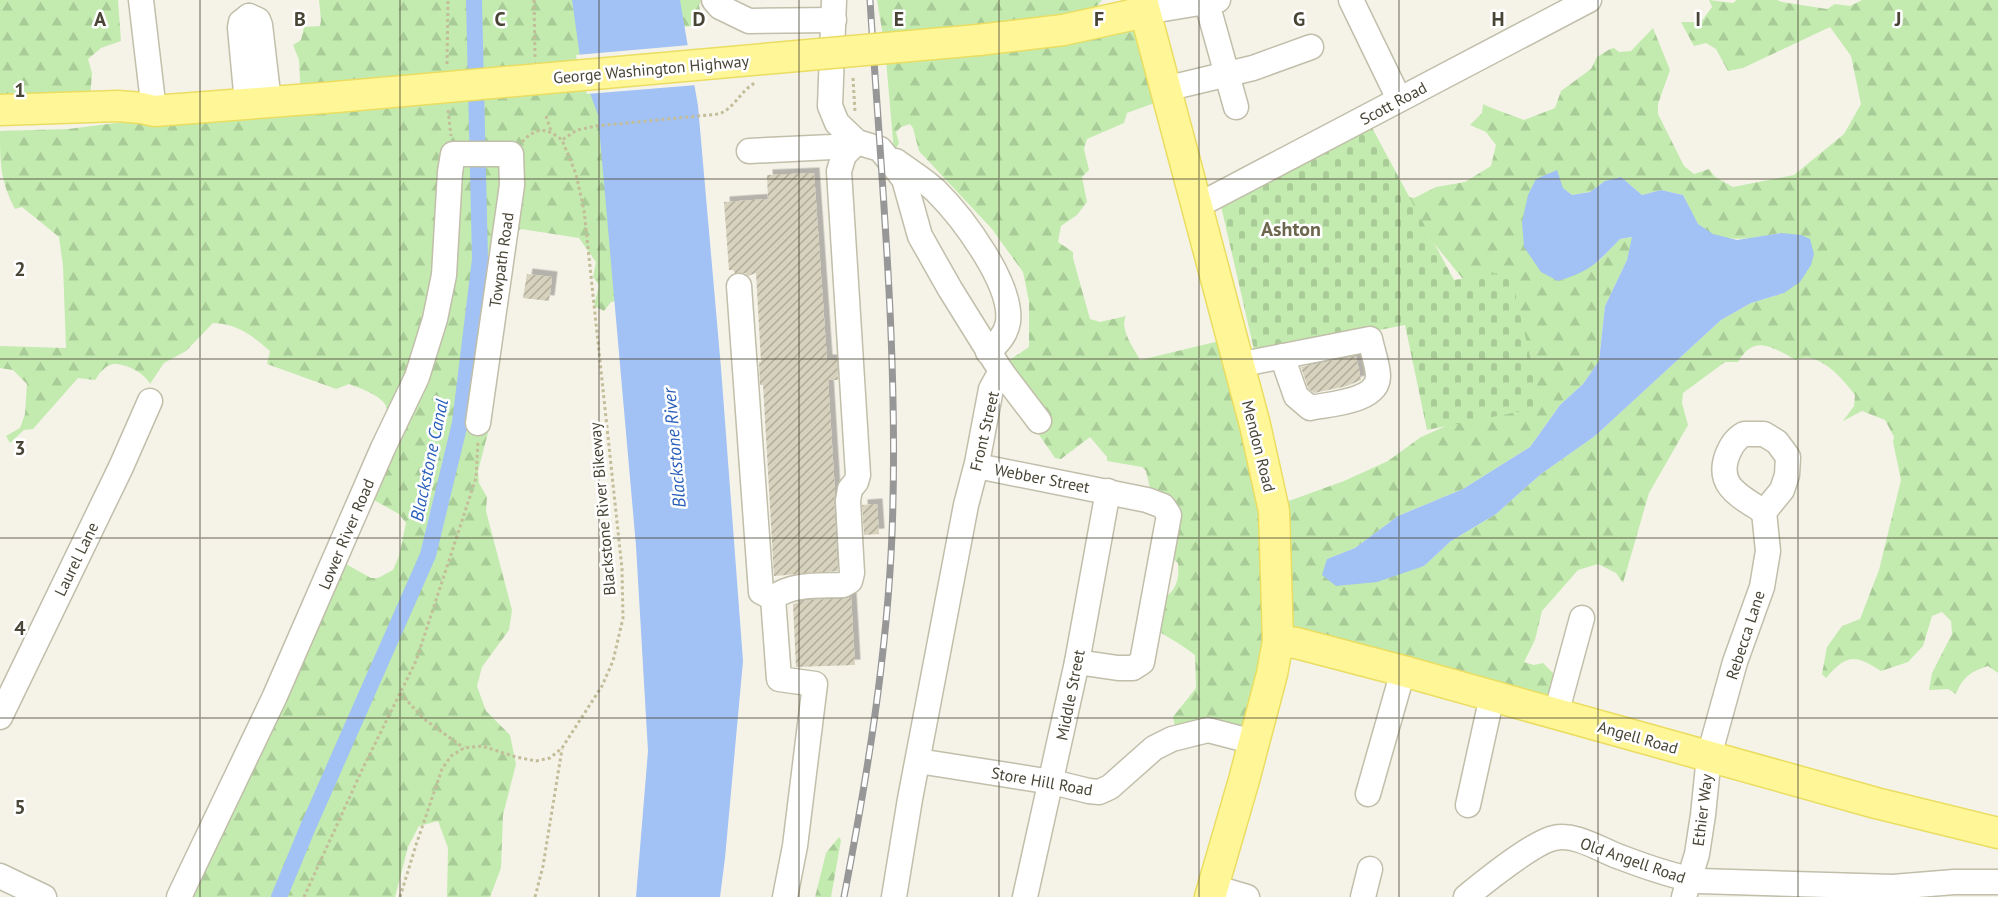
<svg xmlns="http://www.w3.org/2000/svg" width="1998" height="897" viewBox="0 0 1998 897" font-family="'PT Sans',sans-serif">
<defs>
<pattern id="forest-firs" width="22" height="20" patternUnits="userSpaceOnUse" patternTransform="scale(1.5)"><rect width="22" height="20" fill="#c3ebaf"/><path d="M5 1l3.5 6h-7zM16 11l3.5 6h-7z" fill="#a9cb97"/></pattern>
<pattern id="cemetery-stones" width="16" height="16" patternUnits="userSpaceOnUse" patternTransform="scale(1.5)"><rect width="16" height="16" fill="#c3ebaf"/><path d="M2 7V4a2 2 0 0 1 4 0v3zM10 15v-3a2 2 0 0 1 4 0v3z" fill="#a9cb97"/></pattern>
<pattern id="building-hatch" width="6" height="6" patternUnits="userSpaceOnUse" patternTransform="scale(1.5)"><rect width="6" height="6" fill="#d7d2bd"/><path d="M-1 1l2-2M0 6l6-6M5 7l2-2" fill="none" stroke="#b0ac9a"/></pattern>
<filter id="shadow"><feDropShadow dx="5.5" dy="-5.5" stdDeviation="0" flood-color="#0004"/></filter>
</defs>
<rect width="100%" height="100%" fill="#f5f3e8"/>
<g fill="url(#forest-firs)" fill-rule="evenodd">
<path d="M0,0H118L121,41L101,48L88,59L92,73L89,113L0,116Z"/>
<path d="M319,0H579L595,67L621,300L611,302L604,311L594,306L599,285L593,277L596,262L579,238L521,229L495,247L485,281L466,305L471,323L470,345L477,353L491,394L490,425L478,471L479,483L487,497L486,511L512,610L509,630L482,667L477,686L486,711L510,735L516,764L503,815L501,868L490,897H447L448,848L438,821L419,826L408,847L395,897H179L337,559L371,578H378L393,570L399,556L406,523L399,514L363,494L383,448L378,430C381,425 387,417 387,412C389,397 359,388 349,384L336,389L267,364L270,351C251,335 238,324 213,323L186,351L164,363L150,384C145,373 125,363 113,364C105,365 99,374 95,380L78,378L33,429L24,430L10,443L6,436L20,428L25,414L27,384L13,370L0,368V346L66,348L63,266L59,237L22,207L15,209C0,180 0,163 0,131L68,129L301,100L299,60L293,45L301,40L304,27L320,26L321,20Z"/>
<path d="M671,0H701L699,5L703,25L681,27Z"/>
<path d="M877,0H1102L1098,5L1079,19L1147,26L1163,100L1127,113L1124,123L1087,139L1084,149L1089,170L1082,177L1087,202L1077,215L1061,226L1058,242L1073,252V258L1090,319L1100,322L1126,316C1119,329 1134,348 1140,360L1228,339L1269,508L1344,481L1388,461L1421,437L1478,412L1489,311L1402,204L1405,196L1414,198L1436,187L1465,182L1491,166L1496,145L1486,132L1470,125L1482,113L1483,104C1497,111 1510,114 1524,120L1555,108L1561,91L1591,69L1597,57L1610,49L1614,48L1619,52L1631,51L1653,28L1670,70L1658,104V114L1684,166L1694,174L1709,169L1715,177L1733,187L1794,175L1844,134L1861,104L1851,56L1830,27L1743,68L1728,71L1716,49L1706,43L1694,46L1681,22H1701L1712,7L1709,0L1733,3L1737,0H1777L1782,2L1827,9L1835,4L1850,6L1862,0H1998V673L1988,666C1970,672 1963,677 1956,694L1948,689L1929,690L1932,673L1952,634L1951,621L1942,612L1932,616L1923,646L1908,662L1881,671C1854,654 1847,654 1826,678L1822,674L1827,647L1842,626L1860,619L1879,570L1901,480L1893,442L1894,437L1885,420L1862,411L1843,421L1854,406L1855,395C1843,379 1818,349 1796,360C1773,348 1755,333 1738,362H1725L1683,393L1682,403L1688,425L1649,493L1623,583L1616,573L1598,564L1578,570L1542,611L1535,640L1524,662L1534,665L1543,663L1555,675L1547,715L1281,638L1249,750L1233,742L1178,740L1173,717L1196,688L1195,655C1180,643 1163,635 1148,624L1151,607C1172,594 1180,588 1178,563L1163,551L1166,494L1150,488L1146,471L1142,467L1107,461V457L1090,437L1061,459L1055,458L1007,388L996,369L1029,347V301L1023,272L992,229L919,151L913,128L910,124L901,127L896,132L899,143L894,153L885,48ZM1621,177L1642,195L1661,190L1683,195C1688,204 1692,218 1699,225C1722,247 1754,237 1781,233L1784,293L1751,303L1721,320L1595,436L1541,474L1496,514L1451,541L1424,566L1339,585L1327,559L1355,548L1398,516L1463,489L1530,447L1560,405L1583,384L1599,361L1605,306L1627,260L1633,237L1620,239L1597,263L1536,179L1563,188L1572,195L1590,192L1605,181Z"/>
<path d="M839,837L841,840L831,897H815L826,853Z"/>
</g>
<path fill="url(#cemetery-stones)" d="M1370,124L1454,280L1510,271L1542,407L1427,430L1405,325L1255,354L1221,206Z"/>
<g fill="#a2c1f4">
<path d="M572,0H680L698,106L721,368L743,661L725,858L720,897H636L648,751L636,546L598,115L582,71Z"/>
<path d="M1557,170L1563,188L1572,195L1590,192L1605,181L1621,177L1642,195L1661,190L1683,195L1698,224L1713,234L1737,240L1781,233L1801,235L1810,239L1814,254L1811,265L1800,282L1784,293L1751,303L1721,320L1595,436L1541,474L1496,514L1451,541L1424,566L1377,582L1336,586L1322,575L1327,559L1355,548L1398,516L1463,489L1530,447L1560,405L1583,384L1599,361L1605,306L1627,260L1632,237L1620,239C1597,263 1591,271 1558,281L1541,272L1524,247L1522,222L1528,195L1536,179Z"/>
</g>
<path fill="#f5f3e8" d="M690,45L697,85L587,94L579,72L576,55Z"/>
<g fill="none" stroke-linecap="round" stroke-linejoin="round">
<path stroke="#a2c1f4" stroke-width="16" d="M279,897L308,827L428,555L460,423L480,259L474,0"/>
</g>
<g fill="url(#building-hatch)" filter="url(#shadow)">
<path d="M814,173L827,360H837L838,380H828L835,492L834,502L838,571L774,576L763,385H760L759,362H761L756,273L748,276L745,273H735L733,270H729L724,202L768,199L767,175Z"/>
<path d="M527,274L552,277L549,301L523,298Z"/>
<path d="M1356,356L1361,380L1347,386L1314,393L1308,388L1301,367Z"/>
<path d="M877,504L879,534L864,535L862,505Z"/>
<path d="M851,597L855,665L796,667L793,604L808,600L843,599Z"/>
</g>
<g fill="none" stroke-linecap="round" stroke-linejoin="round">
<defs>
<g id="minor">
<path d="M141,0L154,111"/>
<path d="M714,0L720,7L749,21L834,20"/>
<path d="M834,0L830,106L837,123L857,142L880,149L904,179L920,236L950,289L1001,371L991,389L977,463L966,505L910,799L894,897"/>
<path d="M1351,0L1399,99"/>
<path d="M1207,3L1236,107"/>
<path d="M1145,12L1218,0"/>
<path d="M249,16L258,20L260,25L269,102"/>
<path d="M1165,89L1253,68L1311,47"/>
<path d="M247,103L240,28L241,22L249,16"/>
<path d="M749,151L832,147L857,142"/>
<path d="M896,161C909,171 925,180 936,191C962,217 1013,284 1008,322C1006,335 997,344 988,352"/>
<path d="M1197,206L1589,0"/>
<path d="M739,286L761,592L773,598"/>
<path d="M1238,365L1370,339C1372,350 1378,365 1378,376C1378,402 1329,404 1310,408L1296,396L1282,356"/>
<path d="M1001,371L1039,421"/>
<path d="M1744,434H1764L1777,442L1788,457L1787,475L1782,490L1764,512C1742,497 1716,487 1727,456C1731,446 1735,439 1744,434Z"/>
<path d="M977,466L1147,500L1163,506L1169,515L1142,662L1133,668H1118L1077,662"/>
<path d="M1556,714L1582,618"/>
<path d="M0,717L121,467L150,401"/>
<path d="M918,761L1052,782L1089,791L1099,792L1110,787L1154,748L1172,739L1208,730L1254,742"/>
<path d="M1368,794L1403,671"/>
<path d="M1468,805L1492,696"/>
<path d="M0,876L44,897"/>
<path d="M1213,887L1247,897"/>
<path d="M179,897L275,696L383,448L417,377L435,319L444,275L450,172L453,154H511L512,185L478,423"/>
<path d="M785,897L795,846L815,684L779,679L773,598C792,583 820,586 843,585L850,581L852,573L848,501L850,489L856,482L858,475L839,171L844,155L857,142"/>
<path d="M1025,897L1077,662L1108,491"/>
<path d="M1363,897L1370,869"/>
<path d="M1466,897C1483,883 1534,842 1554,838C1576,833 1600,850 1620,857C1646,867 1672,876 1699,881L1893,887L1954,882H1998"/>
<path d="M1684,897L1697,854L1703,815L1709,756L1735,662L1762,587L1768,551L1764,512"/>
</g>
<g id="major">
<path d="M1142,0L1255,425L1274,511L1278,641L1272,674L1244,780L1210,897"/>
<path d="M978,40L1063,30L1145,12"/>
<path d="M0,110L118,106L142,108L154,111L336,97"/>
<path d="M1278,641L1296,643L1403,671L1876,803L1998,833"/>
</g>
</defs>
<use href="#minor" stroke="#c1beaa" stroke-width="27"/>
<use href="#major" stroke="#eadd61" stroke-width="33"/>
<g stroke="#c3bd9a" stroke-width="3" stroke-dasharray="3 3" stroke-linecap="butt">
<path d="M534,0L535,57"/>
<path d="M447,64L448,0"/>
<path d="M853,78L855,112"/>
<path d="M448,110L451,136"/>
<path d="M546,116L551,131"/>
<path d="M522,142C537,126 547,128 562,140"/>
<path d="M400,693L424,719L464,748"/>
<path d="M304,897L362,770L416,661L476,478L478,442"/>
<path d="M400,897L416,845L442,769L451,756L464,748L482,746L516,757L536,761L550,758L562,748L602,686L613,661L623,618L622,569L584,210L576,174L562,140L577,130L596,126L719,114C735,108 740,91 755,83"/>
<path d="M535,897L543,866L562,749"/>
</g>
<use href="#minor" stroke="#fff" stroke-width="24"/>
<use href="#major" stroke="#fff797" stroke-width="30"/>
<defs>
<path id="rail" d="M844,897C867,777 887,656 892,534C899,356 881,177 870,0"/>
</defs>
<use href="#rail" stroke="#979797" stroke-width="7"/>
<use href="#rail" stroke="#fff" stroke-width="4.5" stroke-dasharray="14" stroke-linecap="butt"/>
<defs>
<path id="major-bridge" d="M336,97L978,40"/>
</defs>
<use href="#major-bridge" stroke="#eadd61" stroke-width="33" stroke-linecap="butt"/>
<use href="#major-bridge" stroke="#fff797" stroke-width="30"/>
</g>
<path fill="none" stroke="#494536" stroke-width="1.5" stroke-opacity="0.55" d="M200,0V897M400,0V897M599,0V897M799,0V897M999,0V897M1199,0V897M1399,0V897M1598,0V897M1798,0V897M0,179H1998M0,359H1998M0,538H1998M0,718H1998"/>
<g text-anchor="middle" dominant-baseline="central" stroke-width="5" stroke-linejoin="round" paint-order="stroke">
<g font-size="16" fill="#494536" stroke="#fff">
<text transform="translate(651 69) rotate(-5)">George Washington Highway</text>
<text transform="translate(1393 103) rotate(-28)">Scott Road</text>
<text transform="translate(501 260) rotate(-82)">Towpath Road</text>
<text transform="translate(984 431) rotate(-77)">Front Street</text>
<text transform="translate(1259 446) rotate(76)">Mendon Road</text>
<text transform="translate(1042 478) rotate(11)">Webber Street</text>
<text transform="translate(602 509) rotate(-95)">Blackstone River Bikeway</text>
<text transform="translate(346 534) rotate(-67)">Lower River Road</text>
<text transform="translate(76 559) rotate(-64)">Laurel Lane</text>
<text transform="translate(1745 635) rotate(-72)">Rebecca Lane</text>
<text transform="translate(1070 695) rotate(-79)">Middle Street</text>
<text transform="translate(1638 737) rotate(16)">Angell Road</text>
<text transform="translate(1042 781) rotate(10)">Store Hill Road</text>
<text transform="translate(1702 810) rotate(-83)">Ethier Way</text>
<text transform="translate(1633 860) rotate(19)">Old Angell Road</text>
</g>
<g font-size="18" font-style="italic" fill="#295fba" stroke="#fff">
<text transform="translate(674 448) rotate(-95)">Blackstone River</text>
<text transform="translate(429 460) rotate(-78)">Blackstone Canal</text>
</g>
<g font-size="20" font-weight="bold" fill="#6c664d" stroke="#fff">
<text x="1291" y="229">Ashton</text>
</g>
</g>
<g font-size="20" text-anchor="middle" font-weight="bold" fill="#494536" stroke="#fff" stroke-width="5" stroke-linejoin="round" paint-order="stroke">
<text x="100" y="26">A</text>
<text x="300" y="26">B</text>
<text x="500" y="26">C</text>
<text x="699" y="26">D</text>
<text x="899" y="26">E</text>
<text x="1099" y="26">F</text>
<text x="1299" y="26">G</text>
<text x="1498" y="26">H</text>
<text x="1698" y="26">I</text>
<text x="1898" y="26">J</text>
<text x="20" y="97">1</text>
<text x="20" y="276">2</text>
<text x="20" y="455">3</text>
<text x="20" y="635">4</text>
<text x="20" y="814">5</text>
</g>
</svg>
